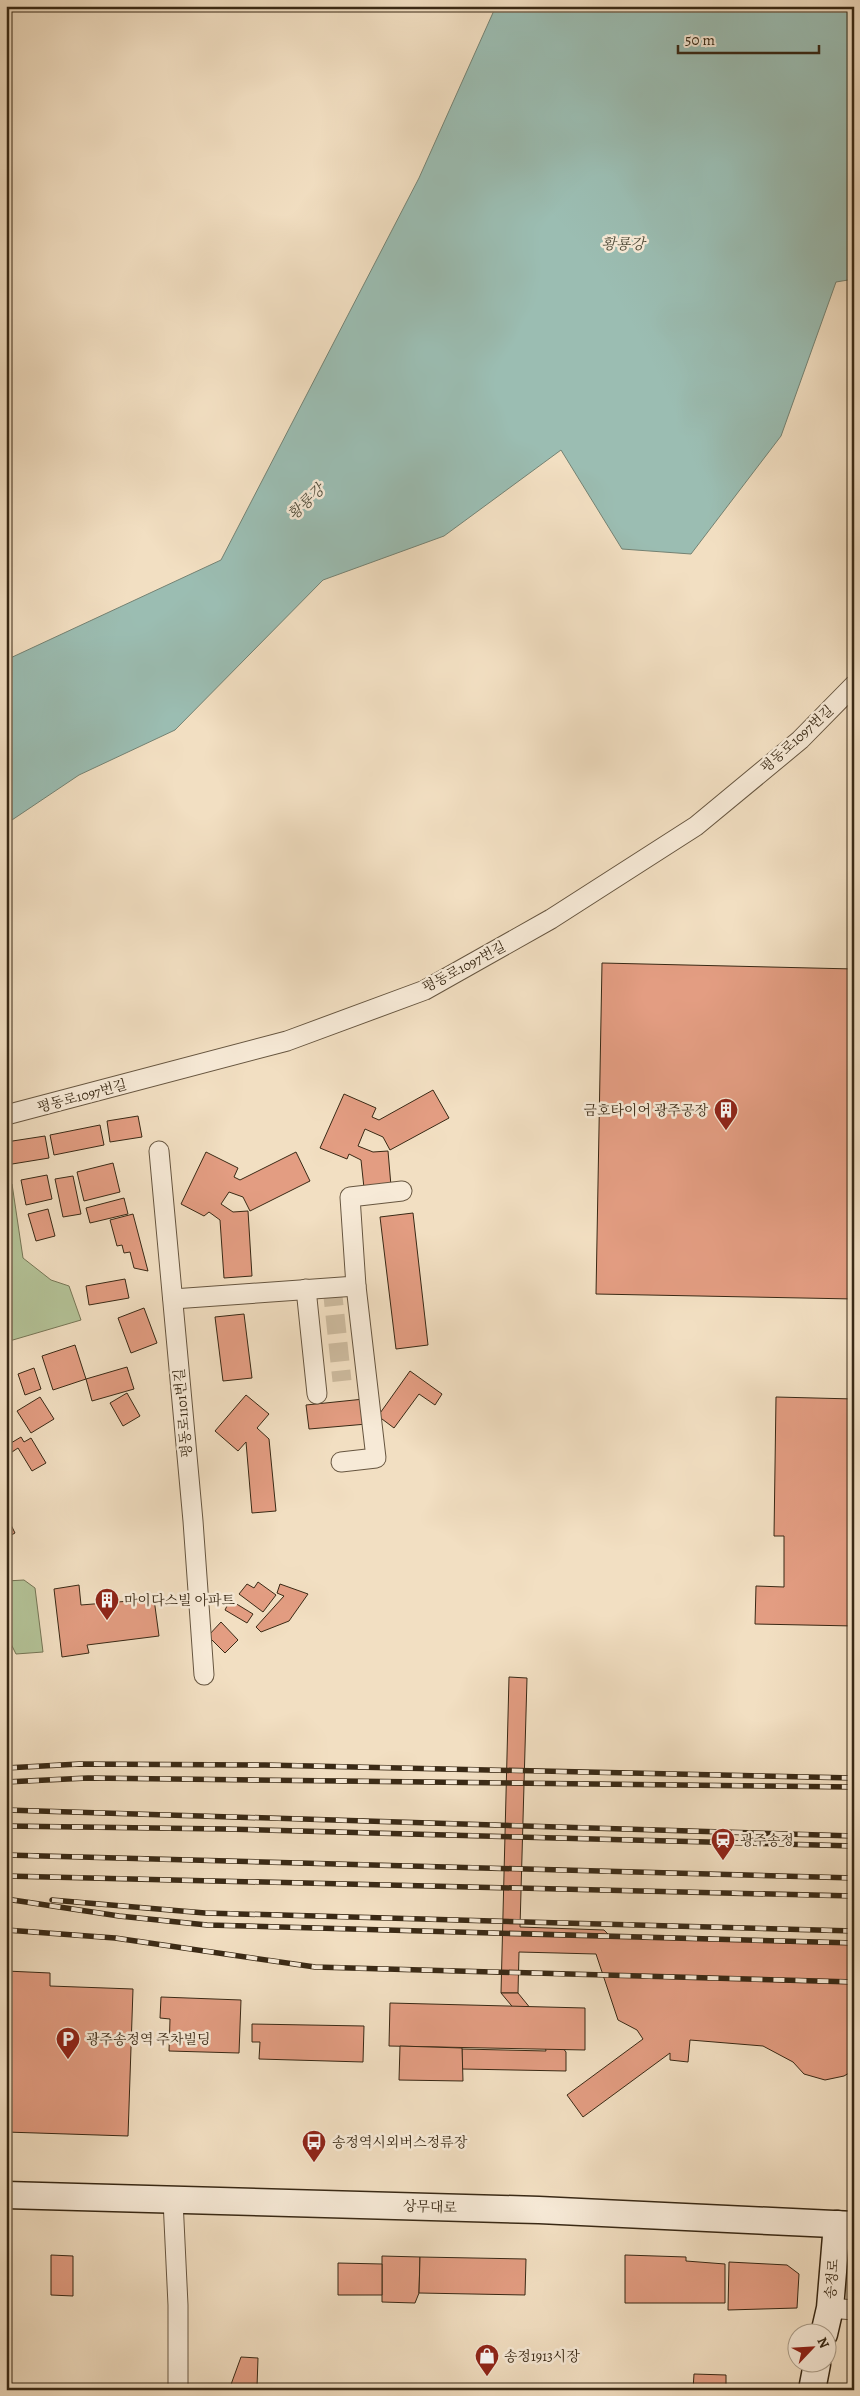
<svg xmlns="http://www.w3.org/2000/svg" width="860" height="2396" viewBox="0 0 860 2396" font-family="Alegreya,'Noto Serif KR',serif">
<rect width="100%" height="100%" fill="#f2dfc2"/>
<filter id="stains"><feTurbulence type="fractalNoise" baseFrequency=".004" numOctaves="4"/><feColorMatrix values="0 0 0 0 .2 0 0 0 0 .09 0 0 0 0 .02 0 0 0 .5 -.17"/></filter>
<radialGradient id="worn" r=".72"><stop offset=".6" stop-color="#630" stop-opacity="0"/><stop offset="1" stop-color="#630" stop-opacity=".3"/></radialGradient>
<g fill="#b4c398" stroke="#767656">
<path d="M6,1184H12L23,1258L51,1280L69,1286L81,1320L6,1342Z"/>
<path d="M24,1580L35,1588L43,1652L16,1654L6,1634V1581Z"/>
</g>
<path fill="#9bbdb2" stroke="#748273" d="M496,6H854V279L836,282L781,436L691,554L622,549L561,450L444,536L323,580L175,730L79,775L6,824V660L221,560L419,178Z"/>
<g fill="#e39d82" stroke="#392915">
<path d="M602,963L854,969V1299L596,1294Z"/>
<path d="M433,1090L449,1118L390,1150L383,1137L365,1129L358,1146L373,1152L388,1151L391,1186L364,1188L361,1160L349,1154L347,1159L320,1148L344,1094L376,1108L372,1117L379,1120Z"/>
<path d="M138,1116L142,1137L110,1142L107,1121Z"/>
<path d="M100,1125L104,1145L54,1155L50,1135Z"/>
<path d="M45,1136L49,1158L6,1165V1142Z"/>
<path d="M206,1152L238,1168L234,1177L240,1180L296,1152L310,1181L250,1211L243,1197L229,1192L221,1204L233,1212L248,1211L252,1276L224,1278L220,1220L209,1212L204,1216L181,1204Z"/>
<path d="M113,1163L120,1192L84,1201L77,1172Z"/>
<path d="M47,1175L52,1199L26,1205L21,1180Z"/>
<path d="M73,1176L81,1214L63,1217L55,1179Z"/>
<path d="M124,1198L128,1214L90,1223L86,1208Z"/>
<path d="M48,1209L55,1236L36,1241L28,1214Z"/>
<path d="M413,1213L428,1345L396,1349L380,1217Z"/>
<path d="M133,1214L148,1271L134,1268L130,1252L124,1253L122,1245L117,1246L110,1220Z"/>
<path d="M125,1279L129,1298L89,1305L86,1286Z"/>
<path d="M144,1308L157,1343L131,1353L118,1318Z"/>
<path d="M244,1314L252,1378L223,1381L215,1317Z"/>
<path d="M75,1345L86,1379L53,1390L42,1356Z"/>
<path d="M127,1367L134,1389L92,1401L86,1379Z"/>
<path d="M34,1368L41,1389L25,1395L18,1374Z"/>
<path d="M410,1371L442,1394L435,1405L419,1394L394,1428L378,1416Z"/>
<path d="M6,1386L11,1400L6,1402Z"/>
<path d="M127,1393L140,1416L123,1426L110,1403Z"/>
<path d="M246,1395L269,1414L257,1428L269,1439L276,1511L252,1513L246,1442L238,1451L215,1431Z"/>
<path d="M40,1397L54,1419L31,1433L17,1411Z"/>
<path d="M776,1397L854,1399V1626L755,1624L756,1586L784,1587V1536H774Z"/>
<path d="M364,1399L367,1424L309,1429L306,1405Z"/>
<path d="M21,1437L24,1442L31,1438L46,1463L32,1471L18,1448L6,1456V1446Z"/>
<path d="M6,1515L15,1533L6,1538Z"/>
<path d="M258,1582L276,1595L263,1612L239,1594L247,1584L254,1588Z"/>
<path d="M280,1584L308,1594L289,1621L261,1632L256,1627L284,1596L277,1593Z"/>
<path d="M79,1585L81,1605L154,1599L159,1636L87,1645L89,1653L62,1657L54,1589Z"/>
<path d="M230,1600L253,1614L247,1623L225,1610Z"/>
<path d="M221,1622L238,1640L225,1653L208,1636Z"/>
<path d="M509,1677L527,1678L520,1927L604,1930L609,1935L854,1944V2070L844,2076L825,2080L804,2074L793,2062L763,2046L690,2040L688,2062L670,2060V2053L583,2117L567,2095L643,2039L637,2030L618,2020L596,1954L519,1952L518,1993H501Z"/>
<path d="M6,1971L50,1973V1986L133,1989L128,2136L6,2132Z"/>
<path d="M501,1993H518L566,2052V2071L462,2069V2049L546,2051L545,2046Z"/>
<path d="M161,1997L241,2000L239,2053L169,2051L170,2019L160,2018Z"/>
<path d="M390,2003L585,2008V2050L389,2046Z"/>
<path d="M252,2024L364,2026L363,2062L259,2059L260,2042H252Z"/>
<path d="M400,2046L462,2048L463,2081L399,2080Z"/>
<path d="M51,2255L73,2256V2296L51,2295Z"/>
<path d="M625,2255L686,2257V2261L725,2264V2303H625Z"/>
<path d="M382,2256L420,2257L419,2293L415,2303L382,2302Z"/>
<path d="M420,2257L526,2259L525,2295L419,2293Z"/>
<path d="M729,2262L787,2265L799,2274L797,2308L728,2310Z"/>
<path d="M338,2263L382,2264V2295H338Z"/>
<path d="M241,2357L258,2358L257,2387L280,2390H229Z"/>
<path d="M694,2374L726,2375V2390H693Z"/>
<path d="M598,2385L649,2387V2390H598Z"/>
<rect x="656" y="2385" width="31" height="5"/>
</g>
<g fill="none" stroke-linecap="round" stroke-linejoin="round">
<path stroke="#cdbb9f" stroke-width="19" stroke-dasharray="19 9" stroke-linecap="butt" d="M332,1287L342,1381"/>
<defs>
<g id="street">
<path d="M6,1115L287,1041L425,990L551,919L696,826L800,740L854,685"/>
<path d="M159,1151L193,1521L204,1675"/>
<path d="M306,1289L317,1394"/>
<path d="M173,1299L356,1286L350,1197L402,1191"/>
<path d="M341,1462L376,1458L356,1286"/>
<path d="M173,2200L178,2305V2390"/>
<path d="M830,2308L854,2310"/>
</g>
<g id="secondary">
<path d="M6,2195L539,2210L854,2225"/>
<path d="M824,2334L830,2308L837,2224"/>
<path d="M812,2390L817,2364"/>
</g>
</defs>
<use href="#street" stroke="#675640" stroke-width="21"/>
<use href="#secondary" stroke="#392915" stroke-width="29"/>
<use href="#street" stroke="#f7ead7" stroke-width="19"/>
<use href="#secondary" stroke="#f7ead7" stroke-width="26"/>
<defs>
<g id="rail">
<path d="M6,1768L79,1764L265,1765L854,1778"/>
<path d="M6,1782L88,1778L854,1787"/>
<path d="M6,1810L854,1836"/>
<path d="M6,1826L225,1829L854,1846"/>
<path d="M6,1855L854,1878"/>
<path d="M6,1876L854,1896"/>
<path d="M6,1899L119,1916L207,1925L854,1943"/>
<path d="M52,1900L205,1913L854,1931"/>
<path d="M6,1930L115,1938L315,1967L854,1982"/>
</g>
</defs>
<use href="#rail" stroke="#392915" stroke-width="5.5"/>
<use href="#rail" stroke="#f7ead7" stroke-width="4" stroke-dasharray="11" stroke-linecap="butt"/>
</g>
<defs>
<symbol id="building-pin" viewBox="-11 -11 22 30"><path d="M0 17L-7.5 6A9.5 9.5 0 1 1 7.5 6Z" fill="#8f2418" stroke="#f7ead7"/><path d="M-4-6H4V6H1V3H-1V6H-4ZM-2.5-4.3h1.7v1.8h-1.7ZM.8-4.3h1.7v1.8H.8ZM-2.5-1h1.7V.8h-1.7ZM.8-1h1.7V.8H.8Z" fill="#fff"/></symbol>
<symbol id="station-pin" viewBox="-11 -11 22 30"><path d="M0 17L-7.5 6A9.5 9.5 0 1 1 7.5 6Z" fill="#8f2418" stroke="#f7ead7"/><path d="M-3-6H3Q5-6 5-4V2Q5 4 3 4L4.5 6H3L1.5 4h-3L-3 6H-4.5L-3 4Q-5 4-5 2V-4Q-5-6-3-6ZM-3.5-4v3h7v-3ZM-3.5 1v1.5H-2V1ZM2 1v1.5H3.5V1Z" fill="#fff"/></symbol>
<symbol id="parking-pin" viewBox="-11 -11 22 30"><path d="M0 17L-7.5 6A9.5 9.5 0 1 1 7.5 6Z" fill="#8f2418" stroke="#f7ead7"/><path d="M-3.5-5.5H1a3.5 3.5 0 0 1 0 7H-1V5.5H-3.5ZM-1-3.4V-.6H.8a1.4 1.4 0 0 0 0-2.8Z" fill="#fff"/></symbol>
<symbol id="bus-pin" viewBox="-11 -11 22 30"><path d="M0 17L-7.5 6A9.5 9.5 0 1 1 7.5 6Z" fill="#8f2418" stroke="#f7ead7"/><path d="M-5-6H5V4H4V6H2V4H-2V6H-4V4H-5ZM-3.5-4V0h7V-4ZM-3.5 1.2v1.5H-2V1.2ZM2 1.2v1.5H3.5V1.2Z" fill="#fff"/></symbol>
<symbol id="shop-pin" viewBox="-11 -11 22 30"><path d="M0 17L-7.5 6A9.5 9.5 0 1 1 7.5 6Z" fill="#8f2418" stroke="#f7ead7"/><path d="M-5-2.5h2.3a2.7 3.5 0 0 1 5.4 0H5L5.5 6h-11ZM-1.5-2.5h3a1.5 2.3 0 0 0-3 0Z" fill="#fff"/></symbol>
</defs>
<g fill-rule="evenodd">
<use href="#building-pin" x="712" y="1096" width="28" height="38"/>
<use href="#building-pin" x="93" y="1586" width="28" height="38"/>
<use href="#station-pin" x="709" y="1826" width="28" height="38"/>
<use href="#parking-pin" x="54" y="2025" width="28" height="38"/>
<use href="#bus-pin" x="300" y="2128" width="28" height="38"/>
<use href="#shop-pin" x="473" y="2342" width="28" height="38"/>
</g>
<g text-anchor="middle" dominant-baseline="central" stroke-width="5" stroke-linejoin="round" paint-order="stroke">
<g font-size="14" fill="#392915" stroke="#f7ead7">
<text transform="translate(797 739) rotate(-42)">평동로1097번길</text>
<text transform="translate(464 967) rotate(-28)">평동로1097번길</text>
<text transform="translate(82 1096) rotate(-15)">평동로1097번길</text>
<text transform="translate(183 1413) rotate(-95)">평동로1101번길</text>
<text transform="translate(430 2207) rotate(2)">상무대로</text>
<text transform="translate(832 2279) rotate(-85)">송정로</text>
</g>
<g font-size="14" fill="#392915" stroke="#f7ead7" text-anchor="start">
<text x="708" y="1110" text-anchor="end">금호타이어 광주공장</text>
<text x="124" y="1600">마이다스빌 아파트</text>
<text x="740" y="1840">광주송정</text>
<text x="86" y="2039">광주송정역 주차빌딩</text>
<text x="332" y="2142">송정역시외버스정류장</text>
<text x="504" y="2356">송정1913시장</text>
</g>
<g font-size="15" font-style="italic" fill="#524e3c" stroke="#f7ead7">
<text x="623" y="244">황룡강</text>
<text transform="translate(306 502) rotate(-44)">황룡강</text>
</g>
</g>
<rect width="860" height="2396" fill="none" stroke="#f2dfc2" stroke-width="25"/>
<rect x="8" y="8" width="845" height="2381" fill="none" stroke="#392915" stroke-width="2.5"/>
<rect x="12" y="12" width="835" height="2371" fill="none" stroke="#392915"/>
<g transform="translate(812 2348) rotate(65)"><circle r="24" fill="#f7ead7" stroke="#ab9d89"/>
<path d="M0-4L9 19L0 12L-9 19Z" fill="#8f2418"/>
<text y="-8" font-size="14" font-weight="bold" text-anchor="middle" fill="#392915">N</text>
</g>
<path d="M678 45v8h141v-8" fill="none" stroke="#392915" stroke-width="2.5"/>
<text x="685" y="45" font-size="15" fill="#392915" stroke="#f7ead7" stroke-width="4" paint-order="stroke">50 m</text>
<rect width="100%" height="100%" filter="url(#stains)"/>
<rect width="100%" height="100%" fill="url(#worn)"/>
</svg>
